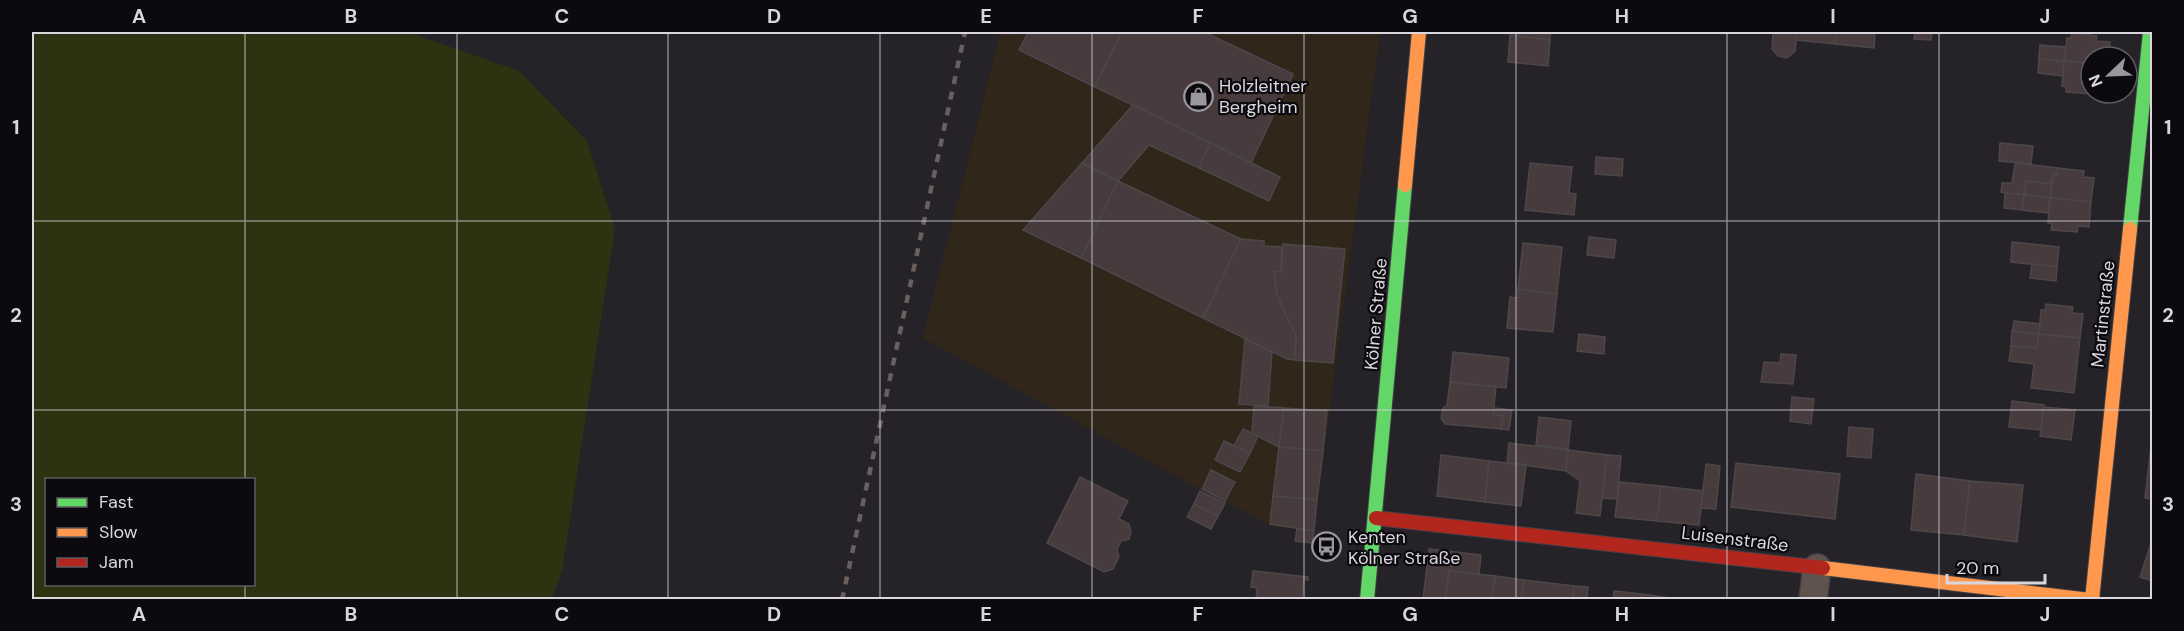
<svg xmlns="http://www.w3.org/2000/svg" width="2184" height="631" viewBox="0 0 2184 631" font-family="'DM Sans',sans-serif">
<rect width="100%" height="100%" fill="#252228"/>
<path fill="#30261a" d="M1000,32H1341L1380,34L1312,543L1295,541L1296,529L1275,527L1196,487L923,338Z"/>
<path fill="#2b3310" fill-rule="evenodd" d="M32,32H408L519,71L587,141L615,229L562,571L552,599H32ZM46,480H254V584H46Z"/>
<g fill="#473b3d" stroke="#4c4749" stroke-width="1.5">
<path d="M1028,32H1122L1095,87L1019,50Z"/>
<path d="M1122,32H1204L1293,74L1251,163L1095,87Z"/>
<path d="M1517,32H1550V40L1517,37Z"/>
<path d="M1773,32H1797L1795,51L1787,58L1778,56L1772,49Z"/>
<path d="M1797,32H1836L1835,44L1796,40Z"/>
<path d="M1836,32H1875L1874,48L1835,44Z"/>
<path d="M1915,32H1932L1931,40L1914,39Z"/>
<path d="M2072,33L2097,36L2096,41L2110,42L2108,57H2091V64L2064,61L2067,38H2071Z"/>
<path d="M1510,35L1550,40L1548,66L1508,62Z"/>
<path d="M2040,45L2066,47L2064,61L2039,59Z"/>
<path d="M2039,59L2064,61L2063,76L2038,73Z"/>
<path d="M2064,61L2091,64V94L2066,92V87L2062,86Z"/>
<path d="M1133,105L1211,143L1199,168L1149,145L1118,181L1082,163Z"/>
<path d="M1211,143L1280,177L1269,201L1199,168Z"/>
<path d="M2000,143L2033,146L2031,164L1999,161Z"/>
<path d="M1596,157L1623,159L1622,176L1595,174Z"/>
<path d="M1082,163L1118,181L1081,258L1023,230Z"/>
<path d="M1530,163L1572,167L1569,193L1576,194L1574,215L1525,210Z"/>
<path d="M2015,163L2058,168L2057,175L2053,174L2052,184L2026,181L2024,195L2001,192L2002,183H2012Z"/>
<path d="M2058,168L2084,171L2083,177L2094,178L2091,202L2050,198L2053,174L2057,175Z"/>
<path d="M1118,181L1241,239L1203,318L1081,258Z"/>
<path d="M2026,181L2052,184L2050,198L2024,195Z"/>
<path d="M2005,193L2024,195L2022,210L2004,208Z"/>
<path d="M2024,195L2050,198L2048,213L2022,210Z"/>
<path d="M2050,198L2091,202L2089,227L2078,226L2077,232L2051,230L2052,223H2048Z"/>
<path d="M1589,237L1616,240L1614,258L1587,255Z"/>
<path d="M1241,239L1264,241V246L1282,247L1281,272L1274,271L1277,295L1296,336L1295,360L1287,359L1203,318Z"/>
<path d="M2012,242L2059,247L2057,267L2011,262Z"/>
<path d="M1523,243L1562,247L1557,294L1518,289Z"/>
<path d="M1283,244L1345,249L1333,363L1295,360L1296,336L1277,295L1274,271L1281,272Z"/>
<path d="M2032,264L2057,267L2056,281L2030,278Z"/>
<path d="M1518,289L1557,294L1553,332L1507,328L1510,297L1518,298Z"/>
<path d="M2046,304L2073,307L2072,313L2083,314L2080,338L2039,334L2041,310H2045Z"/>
<path d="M2014,321L2040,324L2039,334L2012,331Z"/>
<path d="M2012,331L2039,334L2037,348L2011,346Z"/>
<path d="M1579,334L1605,337L1604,354L1577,351Z"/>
<path d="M2039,334L2080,338L2074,393L2031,388L2034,364L2009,361L2011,346L2037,348Z"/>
<path d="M1245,339L1272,352L1268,406L1239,404Z"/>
<path d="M1453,352L1509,358L1506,388L1450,382Z"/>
<path d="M1781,354L1796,355L1793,384L1761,382L1764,362L1780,363Z"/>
<path d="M1450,382L1496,387L1493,414L1503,416L1501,429L1445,424L1441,418L1443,408L1447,405Z"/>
<path d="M1792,397L1814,399L1811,424L1790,421Z"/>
<path d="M2012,401L2044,405L2041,430L2009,427Z"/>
<path d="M1254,406L1284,408L1279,447L1252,433Z"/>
<path d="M2044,407L2075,410L2071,440L2040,436Z"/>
<path d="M1284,408L1327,411L1323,451L1279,447Z"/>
<path d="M1494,408L1512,410L1509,430L1501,429L1503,416L1493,414Z"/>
<path d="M1539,417L1571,421L1568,449L1536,445Z"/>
<path d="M1849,427L1873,429L1871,458L1847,456Z"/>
<path d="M1243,429L1258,436L1250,453L1234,446Z"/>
<path d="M2152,437V499L2145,498Z"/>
<path d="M1224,441L1250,453L1240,472L1215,460Z"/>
<path d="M1509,443L1568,450L1566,471L1507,463Z"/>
<path d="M1279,447L1323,451L1317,500L1273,496Z"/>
<path d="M1568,450L1607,455L1600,516L1576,513L1580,481L1566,471Z"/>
<path d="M1441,455L1489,461L1485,502L1437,496Z"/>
<path d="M1607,455L1621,456L1617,499L1602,498Z"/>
<path d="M1489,461L1526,465L1521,506L1485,502Z"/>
<path d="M1736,463L1840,474L1835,519L1731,507Z"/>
<path d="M1706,464L1720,466L1716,509L1701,508Z"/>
<path d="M1211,470L1235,482L1225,501L1202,489Z"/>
<path d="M1916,474L1970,481L1964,535L1911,530Z"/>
<path d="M1080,477L1128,501L1119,519L1129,524L1131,533L1129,539L1121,541L1117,550L1119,557L1113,569L1104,572L1047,543Z"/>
<path d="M1970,481L2023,485L2017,542L1964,535Z"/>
<path d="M1619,482L1661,486L1657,521L1615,517Z"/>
<path d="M1661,486L1703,491L1699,525L1657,521Z"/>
<path d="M1200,491L1225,503L1218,516L1194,504Z"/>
<path d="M1273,496L1317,500L1314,531L1270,524Z"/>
<path d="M1194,504L1218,516L1211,529L1187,517Z"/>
<path d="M1297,529L1314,531L1312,543L1295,541Z"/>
<path d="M2152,540V581L2140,577Z"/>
<path d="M1429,549L1481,555L1479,574L1449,571L1445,600H1423Z"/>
<path d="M1253,571L1308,577V580L1304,579L1302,597L1306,600H1256L1257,588L1251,587Z"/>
<path d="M1449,571L1495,576L1492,600H1445Z"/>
<path d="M1495,576L1524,580L1521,600H1492Z"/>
<path d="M1524,580L1574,586L1573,600H1521Z"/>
<path d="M1574,586L1588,587L1587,600H1573Z"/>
<path d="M1614,591L1642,594L1641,600H1613Z"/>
<path d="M1642,594L1670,598V600H1641Z"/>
</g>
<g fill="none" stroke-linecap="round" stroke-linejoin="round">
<defs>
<path id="street" d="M1813,600L1817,568"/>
<g id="fast">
<path d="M2130,229L2150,32"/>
<path d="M1367,600L1405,185"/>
</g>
<g id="slow">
<path d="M1405,185L1419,32"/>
<path d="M1823,568L2090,600"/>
<path d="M2092,600L2130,229"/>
</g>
<path id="jam" d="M1376,518L1823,568"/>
</defs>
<use href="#street" stroke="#424044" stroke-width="30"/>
<use href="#fast" stroke="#424044" stroke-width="16"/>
<use href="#slow" stroke="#424044" stroke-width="16"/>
<use href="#jam" stroke="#424044" stroke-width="16"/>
<use href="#street" stroke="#60524d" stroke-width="27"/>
<use href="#fast" stroke="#63d668" stroke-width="14"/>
<use href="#slow" stroke="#ff974d" stroke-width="14"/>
<use href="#jam" stroke="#b3261e" stroke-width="14"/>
<path stroke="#685f5e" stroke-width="4.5" stroke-dasharray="8 8" stroke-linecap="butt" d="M842,600L965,32"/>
</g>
<path fill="none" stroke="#d9d6de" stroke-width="1.5" stroke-opacity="0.55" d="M245,32V480M457,32V600M668,32V600M880,32V600M1092,32V600M1304,32V600M1516,32V600M1727,32V600M1939,32V600M32,221H2152M32,410H2152M245,584V600"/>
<defs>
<symbol id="shop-ring" viewBox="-11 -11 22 22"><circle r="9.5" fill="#0c0a0f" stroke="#9a979e" stroke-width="1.5"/><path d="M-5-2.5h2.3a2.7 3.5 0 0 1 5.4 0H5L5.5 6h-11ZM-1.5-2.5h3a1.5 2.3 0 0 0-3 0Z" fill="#9a979e"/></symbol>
<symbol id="bus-ring" viewBox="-11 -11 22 22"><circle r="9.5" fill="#0c0a0f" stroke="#9a979e" stroke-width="1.5"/><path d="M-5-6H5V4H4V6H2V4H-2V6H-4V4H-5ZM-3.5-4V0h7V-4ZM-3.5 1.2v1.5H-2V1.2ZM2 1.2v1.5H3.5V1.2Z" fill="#9a979e"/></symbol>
</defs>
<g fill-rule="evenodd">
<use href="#shop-ring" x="1182" y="80" width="33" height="33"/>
<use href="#bus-ring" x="1310" y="530" width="33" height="33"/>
</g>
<g text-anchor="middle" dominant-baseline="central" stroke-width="4.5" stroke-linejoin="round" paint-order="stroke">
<g font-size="18" fill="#d9d6de" stroke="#0c0a0f" text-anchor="start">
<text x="1219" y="86">Holzleitner<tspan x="1219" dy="21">Bergheim</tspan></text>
<text x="1348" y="537">Kenten<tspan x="1348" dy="21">Kölner Straße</tspan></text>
</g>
<g font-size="18" fill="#d9d6de" stroke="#0c0a0f">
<text transform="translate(1376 314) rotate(-85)">Kölner Straße</text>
<text transform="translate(2103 314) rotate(-84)">Martinstraße</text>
<text transform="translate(1735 539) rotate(7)">Luisenstraße</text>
</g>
</g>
<rect width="2184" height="631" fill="none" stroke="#0c0a0f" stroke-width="66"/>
<rect x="45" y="478" width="210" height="108" fill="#0c0a0f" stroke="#5e5c62" stroke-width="1.5"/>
<rect x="57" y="498" width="30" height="9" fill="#63d668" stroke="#5e5c62" stroke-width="1.5"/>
<text x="99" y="508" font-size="18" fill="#d9d6de">Fast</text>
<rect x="57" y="528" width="30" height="9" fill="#ff974d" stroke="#5e5c62" stroke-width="1.5"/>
<text x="99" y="538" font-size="18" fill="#d9d6de">Slow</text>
<rect x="57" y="558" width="30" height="9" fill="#b3261e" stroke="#5e5c62" stroke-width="1.5"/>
<text x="99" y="568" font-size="18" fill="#d9d6de">Jam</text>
<g transform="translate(2109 75) rotate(247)"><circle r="28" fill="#0c0a0f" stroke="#5e5c62" stroke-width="1.5"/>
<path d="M0-4.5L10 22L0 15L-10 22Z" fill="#9a979e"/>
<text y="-9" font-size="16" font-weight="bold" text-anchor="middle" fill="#d9d6de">N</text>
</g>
<path d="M1947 574v9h98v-9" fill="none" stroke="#d9d6de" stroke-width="3"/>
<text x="1956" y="574" font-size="18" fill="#d9d6de" stroke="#0c0a0f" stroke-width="4.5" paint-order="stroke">20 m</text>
<rect x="33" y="33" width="2118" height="565" fill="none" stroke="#d9d6de" stroke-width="2"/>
<g font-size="20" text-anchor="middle" font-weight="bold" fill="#d9d6de">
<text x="139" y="23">A</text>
<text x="351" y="23">B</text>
<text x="562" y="23">C</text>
<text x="774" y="23">D</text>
<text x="986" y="23">E</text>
<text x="1198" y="23">F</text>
<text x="1410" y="23">G</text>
<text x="1622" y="23">H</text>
<text x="1833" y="23">I</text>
<text x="2045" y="23">J</text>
<text x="16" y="134">1</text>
<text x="2168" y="134">1</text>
<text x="16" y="322">2</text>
<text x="2168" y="322">2</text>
<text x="16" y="511">3</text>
<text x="2168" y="511">3</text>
<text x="139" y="621">A</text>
<text x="351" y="621">B</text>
<text x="562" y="621">C</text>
<text x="774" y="621">D</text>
<text x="986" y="621">E</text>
<text x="1198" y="621">F</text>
<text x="1410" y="621">G</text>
<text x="1622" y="621">H</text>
<text x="1833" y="621">I</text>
<text x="2045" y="621">J</text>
</g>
</svg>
